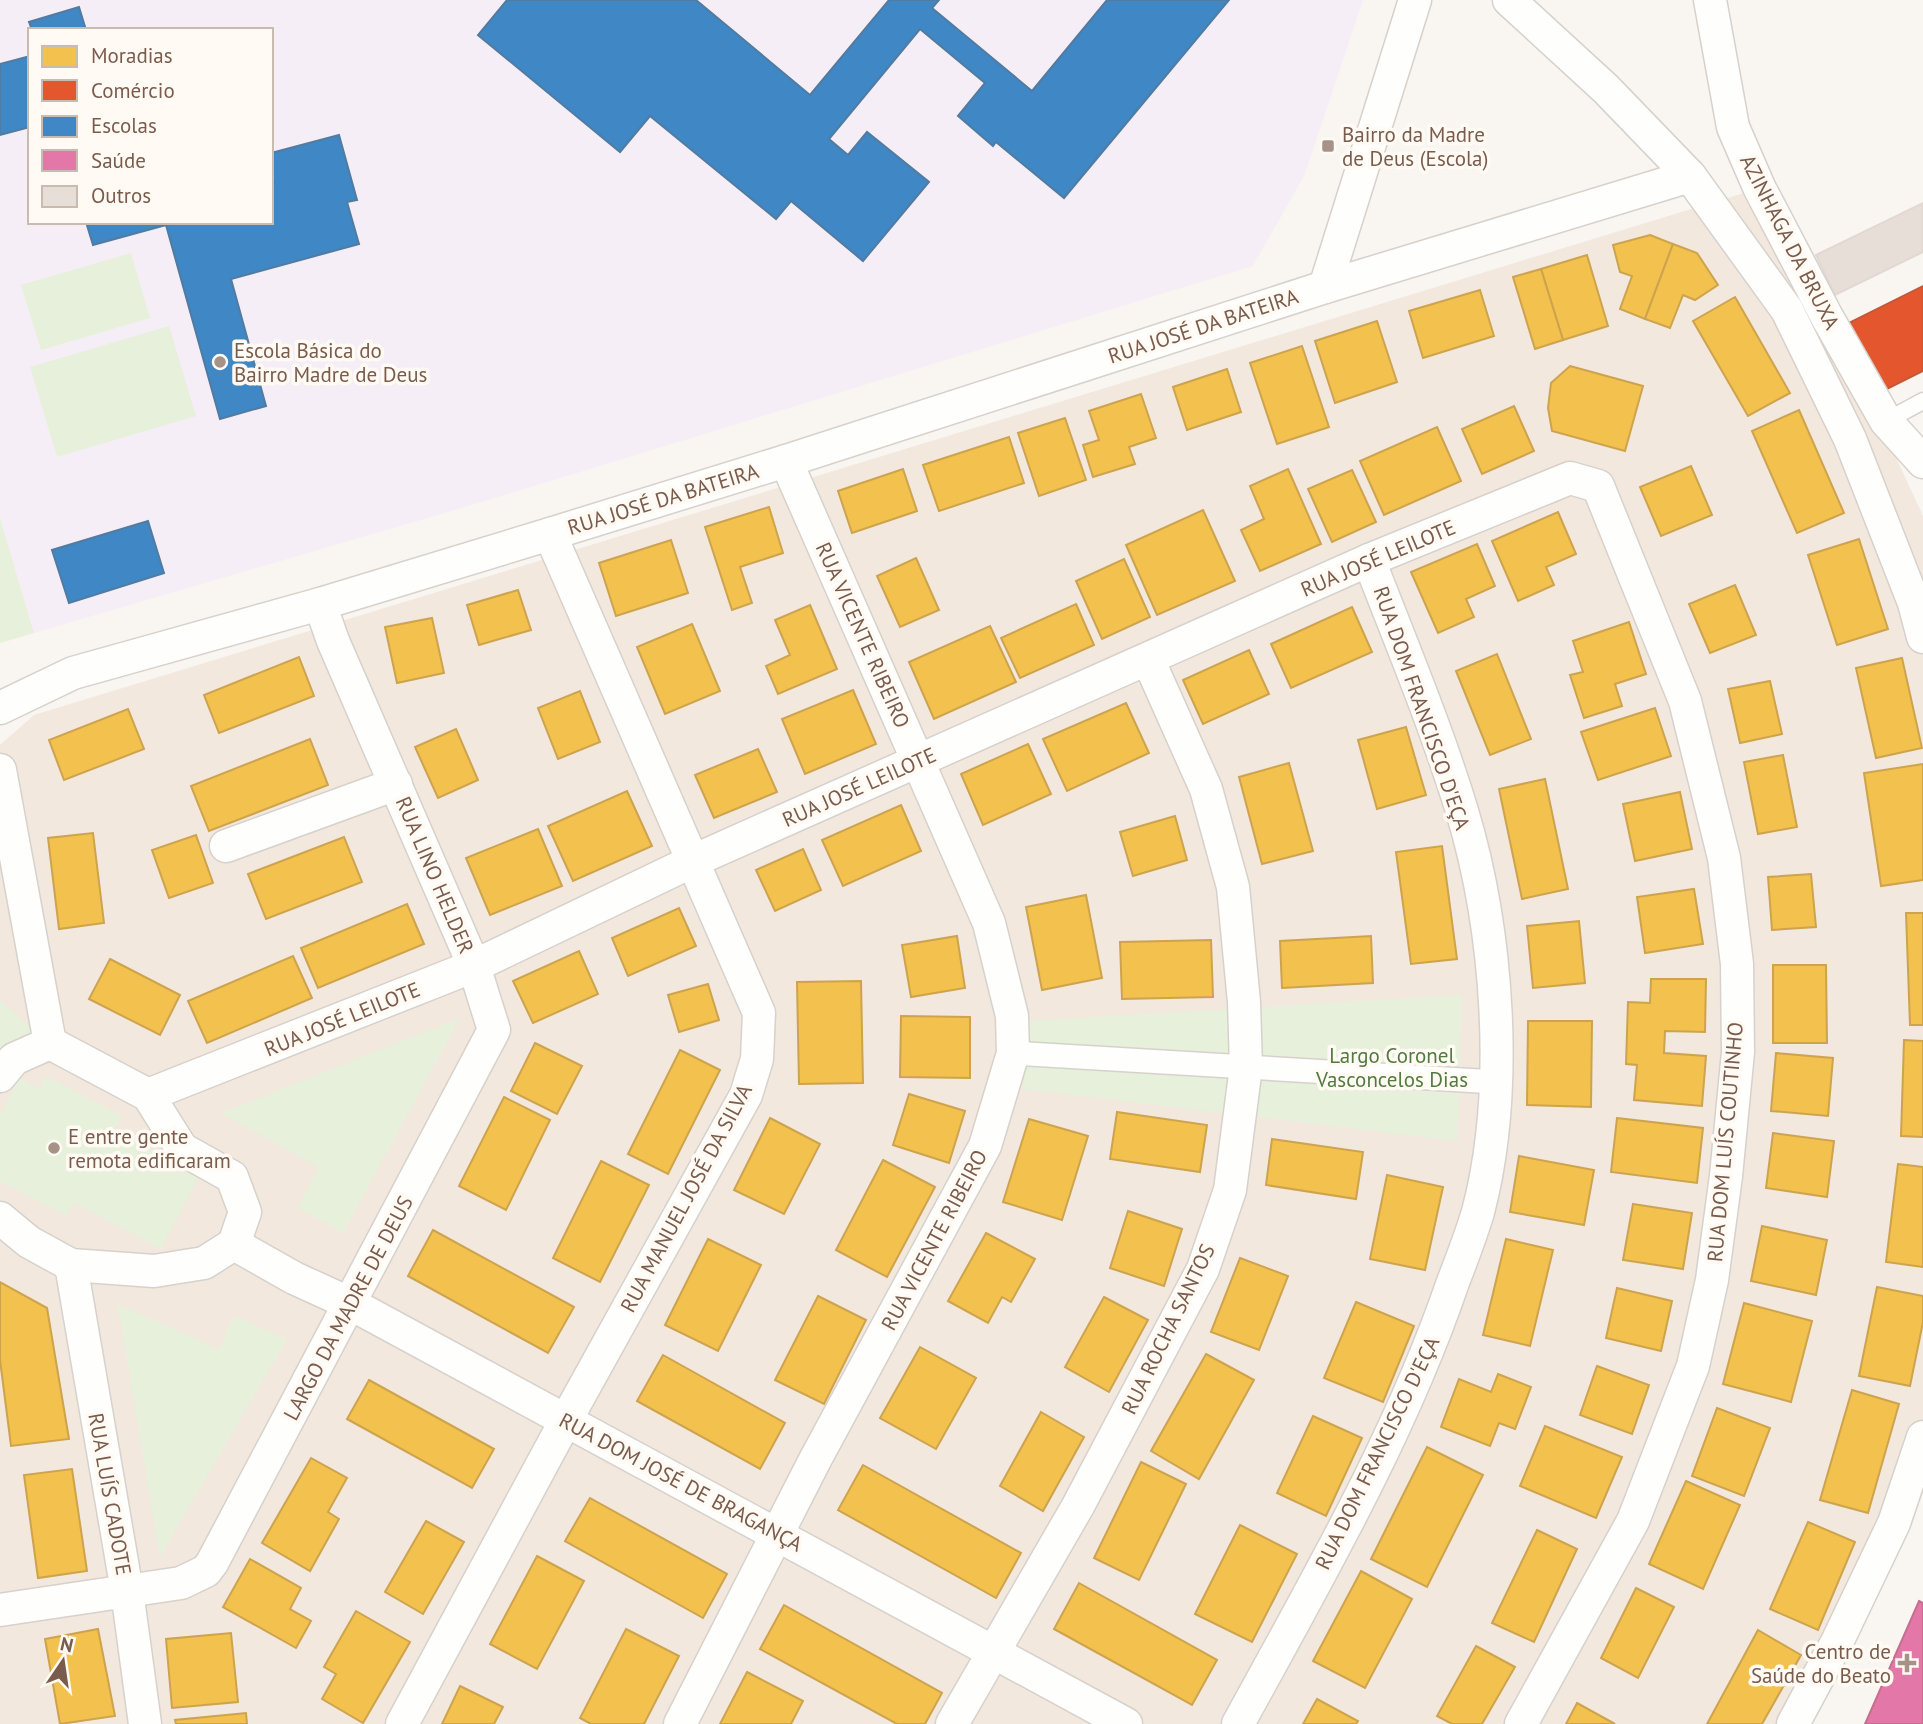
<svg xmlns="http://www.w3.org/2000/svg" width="1923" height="1724" viewBox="0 0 1923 1724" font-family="'PT Sans',sans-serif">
<rect width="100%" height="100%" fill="#f9f5f0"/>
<path fill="#f2e8de" d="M1770,185L1923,516V1477L1784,1724H0V745L34,715Z"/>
<path fill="#f6eef6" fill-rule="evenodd" d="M0,0H1363L1305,174L1253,266L482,502L34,633L0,518ZM30,30H271V222H30Z"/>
<g fill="#e7f0db">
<path d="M131,253L150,318L41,350L21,285Z"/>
<path d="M169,326L196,416L57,457L30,367Z"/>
<path d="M0,518L34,633L0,643Z"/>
<path d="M1462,995L1457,1141L1023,1089L1029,1021Z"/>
<path d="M0,1001L50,1043L0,1076Z"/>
<path d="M460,1018L343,1233L298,1208L318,1167L221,1113Z"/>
<path d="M46,1076L122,1116L115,1130L200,1175L161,1249L74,1203L67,1216L0,1181V1115L19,1078L39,1089Z"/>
<path d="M118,1304L219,1349L234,1316L287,1339L160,1557Z"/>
</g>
<g fill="#f2c14e" stroke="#cea34e" stroke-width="2">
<path d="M1650,235L1673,244L1645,319L1620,309L1632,276L1620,272L1613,245Z"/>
<path d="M1673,244L1697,253L1718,285L1695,300L1683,295L1670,328L1645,319Z"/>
<path d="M1587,255L1608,326L1563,340L1541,269Z"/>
<path d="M1541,269L1563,340L1535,349L1513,277Z"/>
<path d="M1480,290L1494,336L1423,358L1409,311Z"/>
<path d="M1735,297L1790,393L1748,416L1693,321Z"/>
<path d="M1377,321L1397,382L1335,403L1315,341Z"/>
<path d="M1302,346L1329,427L1277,444L1250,363Z"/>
<path d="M1570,366L1643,386L1625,451L1552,431L1548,408L1551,383Z"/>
<path d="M1227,369L1241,412L1187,430L1173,387Z"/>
<path d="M1141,394L1156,438L1129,447L1135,464L1093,477L1083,445L1099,440L1089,411Z"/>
<path d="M1514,406L1534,451L1482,474L1462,429Z"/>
<path d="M1799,410L1844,513L1797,533L1752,431Z"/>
<path d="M1065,418L1086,480L1039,496L1018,433Z"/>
<path d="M1437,427L1461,481L1384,515L1360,461Z"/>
<path d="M1009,437L1024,483L939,511L923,465Z"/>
<path d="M1691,466L1712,515L1661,536L1640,487Z"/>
<path d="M903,469L917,511L852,533L838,491Z"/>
<path d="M1288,469L1321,544L1260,571L1241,530L1264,519L1250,486Z"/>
<path d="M1352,470L1376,522L1332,542L1308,489Z"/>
<path d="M769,507L783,553L740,567L752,603L732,610L705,527Z"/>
<path d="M1203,510L1235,581L1157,615L1126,545Z"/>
<path d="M1558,512L1576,554L1546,567L1554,585L1518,601L1492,541Z"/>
<path d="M1859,539L1888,629L1837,645L1808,555Z"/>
<path d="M671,540L688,593L616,616L599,563Z"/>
<path d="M1477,544L1495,586L1466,599L1474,617L1438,633L1411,572Z"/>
<path d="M916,558L939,610L900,627L877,576Z"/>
<path d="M1124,559L1150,617L1102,639L1076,581Z"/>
<path d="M1735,585L1756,635L1710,653L1689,604Z"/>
<path d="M518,590L531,630L479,645L467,605Z"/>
<path d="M1076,604L1094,645L1020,678L1001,638Z"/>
<path d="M810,605L837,669L778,694L766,666L790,655L775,620Z"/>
<path d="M1352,607L1372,652L1291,688L1271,644Z"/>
<path d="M432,618L444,673L397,683L385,627Z"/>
<path d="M1629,622L1646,674L1615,684L1622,706L1584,718L1570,675L1583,672L1573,641Z"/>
<path d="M692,624L720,691L665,714L637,647Z"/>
<path d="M990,626L1016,682L934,719L909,662Z"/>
<path d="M1249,650L1269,694L1203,724L1183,680Z"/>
<path d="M1497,654L1531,739L1490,755L1456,671Z"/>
<path d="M299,657L314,696L219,733L204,695Z"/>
<path d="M1902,658L1922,748L1876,758L1856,668Z"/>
<path d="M1770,681L1782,734L1740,743L1728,689Z"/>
<path d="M853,690L876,744L805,774L782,719Z"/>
<path d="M580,691L600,742L558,759L538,708Z"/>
<path d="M1126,703L1149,753L1067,791L1043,739Z"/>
<path d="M1655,708L1671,756L1598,780L1581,732Z"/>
<path d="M128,709L144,749L64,780L49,740Z"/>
<path d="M1406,727L1426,795L1377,809L1358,740Z"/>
<path d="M456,729L478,780L438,798L415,747Z"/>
<path d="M310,739L328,785L209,831L191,786Z"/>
<path d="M1028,744L1051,794L983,825L961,774Z"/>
<path d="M758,749L777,792L714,818L695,775Z"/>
<path d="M1783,755L1797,827L1758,834L1744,762Z"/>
<path d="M1289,763L1313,851L1262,864L1239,777Z"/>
<path d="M1923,764V880L1881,886L1864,773Z"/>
<path d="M1545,779L1568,889L1522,899L1499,789Z"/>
<path d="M627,791L652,846L573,881L548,826Z"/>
<path d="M1680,792L1692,849L1635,861L1623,804Z"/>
<path d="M901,805L921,851L843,886L822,840Z"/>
<path d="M1175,816L1187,860L1133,876L1120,832Z"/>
<path d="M538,829L562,886L490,915L466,858Z"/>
<path d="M93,833L104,923L59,929L48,838Z"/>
<path d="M196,835L213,883L169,898L152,850Z"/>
<path d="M344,837L362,882L266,919L248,874Z"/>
<path d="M1442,846L1457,959L1411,964L1396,852Z"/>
<path d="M803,849L821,890L775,911L756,870Z"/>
<path d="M1811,874L1816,927L1772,930L1768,877Z"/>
<path d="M1694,889L1703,944L1645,953L1637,897Z"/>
<path d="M1086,895L1102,978L1042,990L1026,907Z"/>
<path d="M407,904L424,944L318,988L301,948Z"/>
<path d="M679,908L696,946L628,976L612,938Z"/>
<path d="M1906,913H1923V1025H1910Z"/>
<path d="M1579,921L1585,983L1533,988L1527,926Z"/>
<path d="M957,936L965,988L911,997L902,945Z"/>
<path d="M1371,936L1373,983L1282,988L1280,941Z"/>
<path d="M1211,940L1213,997L1122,999L1120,942Z"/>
<path d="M579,951L598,994L533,1023L513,981Z"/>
<path d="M293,956L312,998L207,1043L188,1001Z"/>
<path d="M110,959L180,995L160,1035L89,999Z"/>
<path d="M1773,965H1826L1827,1043H1773Z"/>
<path d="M1651,979H1706L1705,1032L1665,1031L1664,1053L1706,1056L1702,1106L1634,1100L1637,1065L1626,1064L1628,1002L1650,1003Z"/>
<path d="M861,981L863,1083L799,1084L797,982Z"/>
<path d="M708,984L719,1020L679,1032L668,995Z"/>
<path d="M901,1016L970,1017V1078L900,1077Z"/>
<path d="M1528,1021H1592L1591,1107L1527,1105Z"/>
<path d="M1904,1040L1923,1041V1137L1901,1136Z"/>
<path d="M535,1043L582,1066L557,1114L511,1091Z"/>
<path d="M680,1050L720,1070L668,1174L628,1154Z"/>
<path d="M1776,1053L1833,1058L1828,1116L1771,1111Z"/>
<path d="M909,1094L965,1111L949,1163L893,1145Z"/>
<path d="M504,1097L550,1120L506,1210L459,1186Z"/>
<path d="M1117,1112L1207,1125L1200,1172L1110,1159Z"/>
<path d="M770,1118L820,1144L784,1214L734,1190Z"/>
<path d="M1617,1118L1703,1128L1697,1183L1611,1172Z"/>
<path d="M1029,1119L1088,1136L1062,1220L1003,1202Z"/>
<path d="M1773,1133L1834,1141L1827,1197L1766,1188Z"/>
<path d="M1272,1139L1363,1152L1356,1199L1266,1185Z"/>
<path d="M1519,1156L1594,1170L1584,1225L1510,1212Z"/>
<path d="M883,1160L935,1187L887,1277L836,1250Z"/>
<path d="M601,1161L649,1185L600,1282L553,1258Z"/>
<path d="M1898,1164L1923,1167V1267L1886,1262Z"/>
<path d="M1387,1175L1443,1187L1425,1270L1370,1259Z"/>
<path d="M1633,1204L1692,1213L1683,1269L1623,1260Z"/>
<path d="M1128,1211L1182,1229L1164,1286L1110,1268Z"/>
<path d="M1762,1226L1827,1240L1816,1295L1751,1281Z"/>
<path d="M433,1230L574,1307L548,1353L408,1276Z"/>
<path d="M986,1233L1035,1259L1011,1302L1002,1297L988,1323L948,1301Z"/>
<path d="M708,1239L761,1265L718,1351L665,1325Z"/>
<path d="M1506,1239L1553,1250L1530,1346L1483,1335Z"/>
<path d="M1240,1258L1288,1276L1259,1350L1211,1332Z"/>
<path d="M0,1282L47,1308L69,1439L11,1446L0,1360Z"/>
<path d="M1877,1287L1923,1296V1322L1910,1386L1859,1376Z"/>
<path d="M1617,1288L1672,1301L1661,1351L1606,1338Z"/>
<path d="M818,1296L866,1320L824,1404L775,1380Z"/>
<path d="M1104,1297L1148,1320L1109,1392L1065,1367Z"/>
<path d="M1356,1302L1414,1326L1383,1402L1324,1378Z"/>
<path d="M1744,1303L1812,1321L1791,1402L1723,1384Z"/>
<path d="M920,1347L976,1378L936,1449L880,1418Z"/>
<path d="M1206,1354L1254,1380L1199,1479L1151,1451Z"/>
<path d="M663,1355L785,1423L760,1469L637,1401Z"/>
<path d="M1597,1366L1649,1385L1632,1434L1580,1415Z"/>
<path d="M1498,1374L1531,1387L1515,1429L1499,1423L1490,1446L1441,1427L1459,1379L1491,1392Z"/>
<path d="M369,1380L494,1449L472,1488L347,1419Z"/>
<path d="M1852,1390L1899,1404L1868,1513L1820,1500Z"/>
<path d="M1717,1408L1770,1428L1744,1496L1692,1476Z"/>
<path d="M1041,1412L1084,1437L1043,1511L1000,1486Z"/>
<path d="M1313,1416L1362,1438L1326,1516L1277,1493Z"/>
<path d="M1545,1426L1622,1457L1596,1518L1520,1486Z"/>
<path d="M1427,1447L1483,1475L1427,1587L1371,1559Z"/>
<path d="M311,1458L347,1478L328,1512L339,1519L310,1571L262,1543Z"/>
<path d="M1141,1462L1186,1484L1139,1580L1094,1558Z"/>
<path d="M863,1465L1021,1553L996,1598L838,1510Z"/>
<path d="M72,1469L87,1571L38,1578L24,1475Z"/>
<path d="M1686,1481L1740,1505L1703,1589L1649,1564Z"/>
<path d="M590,1498L727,1574L703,1618L565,1541Z"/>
<path d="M426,1521L464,1542L423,1614L385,1592Z"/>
<path d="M1808,1522L1855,1542L1818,1630L1770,1609Z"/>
<path d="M1240,1525L1297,1554L1252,1642L1195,1614Z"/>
<path d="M1537,1530L1577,1549L1534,1642L1492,1623Z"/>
<path d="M537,1556L584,1581L537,1669L490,1644Z"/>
<path d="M250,1559L301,1588L290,1609L311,1621L296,1648L223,1607Z"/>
<path d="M1361,1571L1412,1599L1365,1688L1313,1661Z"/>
<path d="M1079,1583L1217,1660L1192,1705L1054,1629Z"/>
<path d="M1636,1588L1674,1607L1638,1678L1601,1658Z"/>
<path d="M784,1605L942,1693L925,1724H897L760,1649Z"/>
<path d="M356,1611L410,1642L363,1723L322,1699L336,1674L324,1667Z"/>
<path d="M98,1629L115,1716L60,1724L45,1639Z"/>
<path d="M626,1629L679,1656L644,1724H591L580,1718Z"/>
<path d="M1758,1630L1801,1655L1762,1724H1707Z"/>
<path d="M231,1633L238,1702L172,1708L166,1639Z"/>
<path d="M1476,1646L1515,1667L1482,1724H1452L1437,1716Z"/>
<path d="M747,1672L803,1701L791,1724H720Z"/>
<path d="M460,1686L503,1707L494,1724H442Z"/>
<path d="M1317,1699L1358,1721L1356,1724H1303Z"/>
<path d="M1577,1703L1615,1724H1566Z"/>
<path d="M246,1713L247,1724H176L175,1720Z"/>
</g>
<path fill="#e4572e" stroke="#c45837" stroke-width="2" d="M1923,286V371L1881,392L1847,324Z"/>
<g fill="#3f88c5" stroke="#517ba1" stroke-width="2">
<path d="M507,0H696L810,95L889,0H939L932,8L1032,91L1107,0H1229L1064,198L996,142L993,146L958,116L985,83L920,29L829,139L848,155L867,132L929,182L863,261L791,201L776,219L650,116L620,152L478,35Z"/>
<path d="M79,7L86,30H32L29,22Z"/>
<path d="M30,56V127L0,135V64Z"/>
<path d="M339,135L357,200L347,202L359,244L231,279L266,406L220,419L166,225L93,245L86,222H271V184L274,183L271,173V153Z"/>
<path d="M148,521L164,573L69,603L52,550Z"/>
</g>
<path fill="#e377a8" stroke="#c46f8d" stroke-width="2" d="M1919,1601L1923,1603V1724H1865Z"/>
<path fill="#e6ded7" stroke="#e2d8d2" stroke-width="2" d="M1923,203V252L1835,295L1816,255Z"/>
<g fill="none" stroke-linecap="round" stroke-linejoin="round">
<defs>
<path id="service" d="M1886,421L1923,401"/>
<path id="pedestrian" d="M1013,1053L1496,1082"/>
<g id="minor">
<path d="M1509,0L1606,89L1690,176L1787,310L1850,439L1914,603L1923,637"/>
<path d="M1710,0L1733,127L1759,187L1827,317L1886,421L1923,462"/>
<path d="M1325,287L1415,0"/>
<path d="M0,708L73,673L320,604L550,534L786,461L1325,287L1690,176"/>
<path d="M0,770L50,1043"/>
<path d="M226,846L396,784"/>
<path d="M0,1076L14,1059L50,1043"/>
<path d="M148,1095L474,966L693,861L1369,560L1570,478L1598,486L1685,701L1724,858L1737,964L1738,1052L1726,1176L1712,1280L1693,1366L1633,1521L1521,1724"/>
<path d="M0,1218L29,1242L71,1265L154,1271L204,1263L234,1244L245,1212L232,1177L182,1149L148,1095L50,1043"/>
<path d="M234,1244L294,1278L351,1304L1126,1724"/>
<path d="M71,1265L127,1591L145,1724"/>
<path d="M0,1610L181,1583L206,1571L212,1563L494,1030L474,966L333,641L320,604"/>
<path d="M402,1724L566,1420L746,1095L757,1059L759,1013L550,534"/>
<path d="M680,1724L816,1458L985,1146L1013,1053L1012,1016L989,923L786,461"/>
<path d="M952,1724L1078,1506L1203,1269L1230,1190L1246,1067L1244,1002L1233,887L1206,789L1148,659"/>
<path d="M1238,1724C1316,1581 1400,1437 1453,1282C1462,1259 1471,1235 1478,1212C1510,1090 1498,931 1462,811C1436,726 1401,643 1369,560"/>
<path d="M1793,1724L1838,1640L1894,1523L1923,1437"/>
</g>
</defs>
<use href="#service" stroke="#d7d1cb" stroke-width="19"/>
<use href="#pedestrian" stroke="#d7d1cb" stroke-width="26"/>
<use href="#minor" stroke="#d7d1cb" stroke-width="35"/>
<use href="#service" stroke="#fefefd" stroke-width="16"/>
<use href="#pedestrian" stroke="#fefefd" stroke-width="23"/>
<use href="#minor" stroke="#fefefd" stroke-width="32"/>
</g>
<g fill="#a69286" stroke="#fffaf3" stroke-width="2.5">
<rect x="1321" y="139" width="14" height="14" rx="3.5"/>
<circle cx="220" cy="362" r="7"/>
<circle cx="54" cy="1148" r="7"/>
<path d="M1903.5 1652.5h7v7h7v7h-7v7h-7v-7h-7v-7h7z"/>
</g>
<g text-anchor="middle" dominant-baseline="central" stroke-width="7" stroke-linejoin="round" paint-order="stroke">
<g font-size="21" fill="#7a5c4d" stroke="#fffaf3" text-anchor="start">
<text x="1342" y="134">Bairro da Madre<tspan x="1342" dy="24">de Deus (Escola)</tspan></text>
<text x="234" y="350">Escola Básica do<tspan x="234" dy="24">Bairro Madre de Deus</tspan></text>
<text x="68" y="1136">E entre gente<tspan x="68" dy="24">remota edificaram</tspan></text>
<text x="1891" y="1651" text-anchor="end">Centro de<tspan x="1891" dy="24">Saúde do Beato</tspan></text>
</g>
<g font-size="21" fill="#7a5c4d" stroke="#fffaf3">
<text transform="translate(1790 242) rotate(63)">AZINHAGA DA BRUXA</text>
<text transform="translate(1203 326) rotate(-18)">RUA JOSÉ DA BATEIRA</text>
<text transform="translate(663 499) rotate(-17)">RUA JOSÉ DA BATEIRA</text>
<text transform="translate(1378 558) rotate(-23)">RUA JOSÉ LEILOTE</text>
<text transform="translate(863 635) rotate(66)">RUA VICENTE RIBEIRO</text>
<text transform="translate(1422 708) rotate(71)">RUA DOM FRANCISCO D'EÇA</text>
<text transform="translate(859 787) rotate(-24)">RUA JOSÉ LEILOTE</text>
<text transform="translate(435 875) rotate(67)">RUA LINO HELDER</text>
<text transform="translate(342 1019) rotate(-22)">RUA JOSÉ LEILOTE</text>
<text transform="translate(1725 1142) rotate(-85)">RUA DOM LUÍS COUTINHO</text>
<text transform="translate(686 1198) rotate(-62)">RUA MANUEL JOSÉ DA SILVA</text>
<text transform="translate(934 1240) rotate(-62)">RUA VICENTE RIBEIRO</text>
<text transform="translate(348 1308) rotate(-62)">LARGO DA MADRE DE DEUS</text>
<text transform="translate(1168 1329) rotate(-64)">RUA ROCHA SANTOS</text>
<text transform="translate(1377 1453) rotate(-64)">RUA DOM FRANCISCO D'EÇA</text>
<text transform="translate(681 1482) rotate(28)">RUA DOM JOSÉ DE BRAGANÇA</text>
<text transform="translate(110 1494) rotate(80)">RUA LUÍS CADOTE</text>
</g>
<g font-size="21" fill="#537a41" stroke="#fffaf3">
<text x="1392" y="1055">Largo Coronel<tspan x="1392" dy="24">Vasconcelos Dias</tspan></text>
</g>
</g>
<rect x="28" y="28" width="245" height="196" fill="#fffaf3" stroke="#cabbb1" stroke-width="2"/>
<rect x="42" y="46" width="35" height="21" fill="#f2c14e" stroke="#cabbb1" stroke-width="2"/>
<text x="91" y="63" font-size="21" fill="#7a5c4d">Moradias</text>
<rect x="42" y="80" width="35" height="21" fill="#e4572e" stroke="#cabbb1" stroke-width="2"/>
<text x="91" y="98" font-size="21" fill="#7a5c4d">Comércio</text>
<rect x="42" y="116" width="35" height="21" fill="#3f88c5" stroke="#cabbb1" stroke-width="2"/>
<text x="91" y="133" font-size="21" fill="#7a5c4d">Escolas</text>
<rect x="42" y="150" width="35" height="21" fill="#e377a8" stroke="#cabbb1" stroke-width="2"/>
<text x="91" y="168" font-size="21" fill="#7a5c4d">Saúde</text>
<rect x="42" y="186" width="35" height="21" fill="#e6ded7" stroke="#cabbb1" stroke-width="2"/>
<text x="91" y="203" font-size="21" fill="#7a5c4d">Outros</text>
<g transform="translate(63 1661) rotate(13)" stroke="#fffaf3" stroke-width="5" paint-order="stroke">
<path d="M0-5L12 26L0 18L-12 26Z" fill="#7a5c4d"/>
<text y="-10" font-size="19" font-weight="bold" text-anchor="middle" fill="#7a5c4d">N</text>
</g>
</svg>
